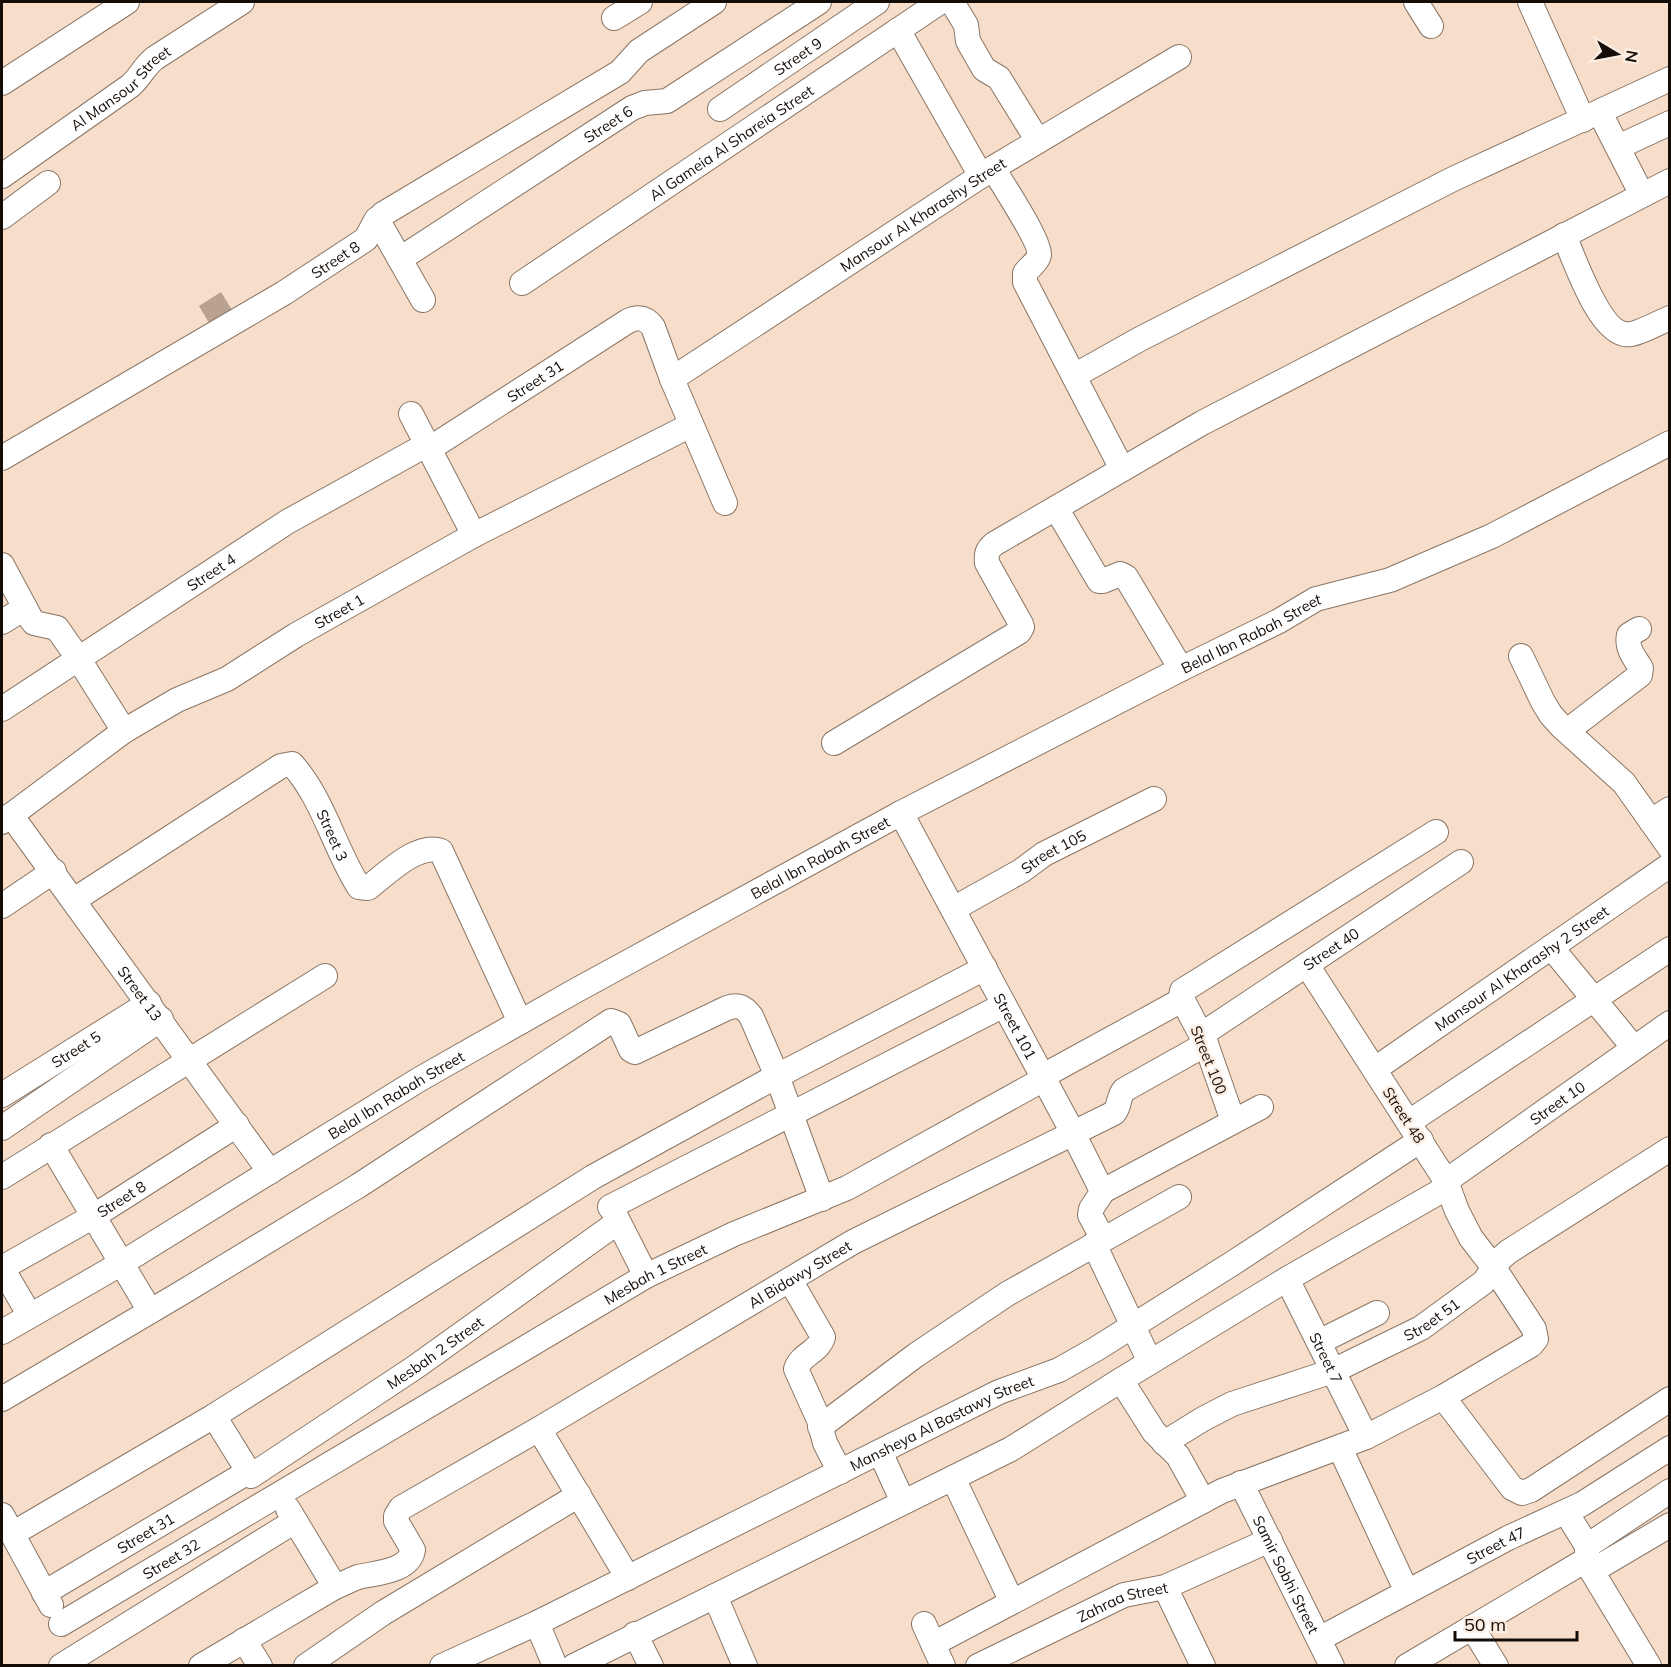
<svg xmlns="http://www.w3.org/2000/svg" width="1671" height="1667" viewBox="0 0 1671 1667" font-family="Mulish,sans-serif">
<rect width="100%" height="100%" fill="#f6decb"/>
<path fill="#baa291" d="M221,292L235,315L212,328L199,306Z"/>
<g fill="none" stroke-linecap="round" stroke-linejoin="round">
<defs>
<g id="minor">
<path d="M952,2L966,25L968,41L984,69L999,78L1038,141"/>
<path d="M1416,2L1431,26"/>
<path d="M1530,2L1583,120"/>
<path d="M614,18L640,2"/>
<path d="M898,30L981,176"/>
<path d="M2,83L127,2"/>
<path id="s1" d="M720,109L877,2"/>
<path d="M1600,113L1642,195"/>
<path d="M1618,147L1670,123"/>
<path d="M993,168C1001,182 1041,242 1039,255C1038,261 1029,268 1025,273V282L1122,469"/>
<path id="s2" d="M2,176L130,86C140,78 144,66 155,58L242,2"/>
<path d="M2,217L48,183"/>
<path d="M377,219L423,300"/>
<path d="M1564,235C1574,258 1601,340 1631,334C1640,333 1660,322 1670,318"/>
<path id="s3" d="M400,259L632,108L645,103L667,101L819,2"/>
<path id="s4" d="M522,283L940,2"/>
<path d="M1074,376L1140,339L1453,179L1670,79"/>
<path id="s5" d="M672,379L993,168L1179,57"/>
<path d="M411,414L474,535"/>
<path id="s6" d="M429,449L628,321C639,316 646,318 653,327L672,379L725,503"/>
<path id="s7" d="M2,458L284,293L366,239L375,222L383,214L620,72L639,51L714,2"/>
<path d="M1056,508L1099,581H1103L1120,574L1126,577L1181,669"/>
<path d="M2,565L31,619L34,623L57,628L78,658L124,731"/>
<path d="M2,622L25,608"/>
<path d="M1521,656L1543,702L1551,715L1561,726L1624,783L1670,848"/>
<path id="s8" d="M2,709L287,522L426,445"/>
<path d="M1567,731L1640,675L1641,668C1634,657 1626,648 1629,635L1639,629"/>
<path d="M834,743L1019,632L1022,627L1021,624L987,563C986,554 987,550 994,544L1202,423L1670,181"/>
<path id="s9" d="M901,813L1073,1133L1100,1187L1101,1194L1091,1209L1090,1215L1103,1239"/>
<path id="s10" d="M11,815L270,1172"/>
<path d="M1651,821L1670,809"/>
<path id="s11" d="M2,822L124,731L177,700L227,679L296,635L474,535L691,425"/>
<path id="s12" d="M74,900L281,766L292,764C324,800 334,848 359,887L368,888C386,874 418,842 441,851L520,1022"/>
<path d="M2,906L54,871"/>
<path id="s13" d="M953,909L1021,871L1044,854L1154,799"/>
<path d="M1551,947L1634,1048"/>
<path id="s14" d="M1201,1035L1461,862"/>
<path id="s15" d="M1375,1069L1670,865"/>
<path d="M1043,1076L1182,1000"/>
<path id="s16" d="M2,1095L149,1003"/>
<path d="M1233,1121L1206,1044L1181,997L1182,991L1436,832"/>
<path d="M1409,1122L1670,949"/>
<path d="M2,1128L161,1019"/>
<path d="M51,1145L150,1311"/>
<path d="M2,1177L325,976"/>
<path id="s17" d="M1446,1181L1670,1023"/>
<path d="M1101,1192L1261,1107"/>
<path d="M610,1207L1004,1005"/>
<path d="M611,1207L646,1276"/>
<path d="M1094,1244L1150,1362"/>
<path id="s18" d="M2,1268L94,1216L237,1125"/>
<path d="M2,1268L29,1314"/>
<path id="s19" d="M1287,1279L1366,1437"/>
<path d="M790,1280L823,1337C819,1352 801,1354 796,1369L819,1420L825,1443L840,1472"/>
<path id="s20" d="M2,1332L122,1263L420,1079L575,991L901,813L1181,669L1279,621L1316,599L1390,580L1492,536L1670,443"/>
<path d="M1319,1342L1377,1313"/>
<path d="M1121,1380L1154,1432L1178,1456L1203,1501"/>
<path d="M1443,1397L1512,1488L1522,1493L1531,1490L1670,1399"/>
<path d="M2,1399L183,1292L358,1186L611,1021L619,1024L631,1050L635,1052L727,1008C739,1004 744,1007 751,1016L777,1076L822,1199"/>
<path id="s21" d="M214,1416L251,1476L414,1368L618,1222"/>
<path d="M820,1427L916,1355L1007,1294L1179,1197"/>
<path d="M539,1429L628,1578"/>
<path id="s22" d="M1164,1443L1203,1419L1232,1404L1333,1371L1421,1328L1484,1282L1500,1259L1508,1252L1670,1149"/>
<path d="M1340,1448L1407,1592"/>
<path d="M880,1452L903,1502"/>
<path d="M953,1478L1012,1602"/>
<path id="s23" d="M1241,1483L1332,1666"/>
<path d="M288,1509L335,1587"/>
<path d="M1566,1512L1587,1546V1563L1649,1666"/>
<path d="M2,1515L51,1605"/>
<path d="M12,1534L214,1416L593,1177L777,1076L985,968"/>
<path d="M1587,1546L1670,1491"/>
<path d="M1592,1571L1670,1525"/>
<path d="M1165,1587L1203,1666"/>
<path id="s24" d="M44,1593L248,1472"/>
<path d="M715,1596L745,1666"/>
<path d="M537,1623L555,1666"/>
<path id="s25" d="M61,1624L646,1276L734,1234L847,1188L1044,1079"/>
<path d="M924,1624L943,1666"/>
<path d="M1472,1627L1496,1666"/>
<path d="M635,1634L651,1666"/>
<path id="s26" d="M1319,1639L1508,1538L1582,1504L1670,1448"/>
<path d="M244,1640L260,1666"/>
<path d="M933,1644L1222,1491L1366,1437L1443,1397L1531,1345L1536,1339L1534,1329L1494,1268L1471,1238L1457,1211L1446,1181L1307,965"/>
<path d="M61,1666L295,1521"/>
<path id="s27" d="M201,1666L335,1587C343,1584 350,1580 358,1577C375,1573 409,1572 413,1550L396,1521V1516L401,1508L539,1429L853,1242L1114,1113C1120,1106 1118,1097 1124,1090L1206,1044"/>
<path d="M306,1666L383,1613L579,1495"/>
<path id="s28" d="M442,1666L537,1623L999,1392L1059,1370L1096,1349L1233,1263L1421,1140"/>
<path d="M574,1666L1011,1449L1121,1380L1287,1279L1448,1187"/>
<path id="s29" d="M978,1666L1124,1595L1165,1587L1270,1540"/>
<path d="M1407,1666L1586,1560"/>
</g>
</defs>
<use href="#minor" stroke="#8a7564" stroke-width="26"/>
<use href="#minor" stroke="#fff" stroke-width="24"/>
</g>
<g text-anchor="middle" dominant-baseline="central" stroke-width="4.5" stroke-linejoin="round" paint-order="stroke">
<g font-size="15" fill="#140c07" stroke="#fcede2">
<text stroke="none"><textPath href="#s1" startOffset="94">Street 9</textPath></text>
<text stroke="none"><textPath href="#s2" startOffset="148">Al Mansour Street</textPath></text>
<text stroke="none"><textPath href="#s3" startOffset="248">Street 6</textPath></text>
<text stroke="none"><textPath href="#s4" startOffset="252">Al Gameia Al Shareia Street</textPath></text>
<text stroke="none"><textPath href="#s5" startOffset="300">Mansour Al Kharashy Street</textPath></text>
<text stroke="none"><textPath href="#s7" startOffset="388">Street 8</textPath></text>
<text stroke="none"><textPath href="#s6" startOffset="126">Street 31</textPath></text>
<text stroke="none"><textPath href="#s8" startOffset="250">Street 4</textPath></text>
<text stroke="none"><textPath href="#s11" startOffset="399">Street 1</textPath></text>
<text stroke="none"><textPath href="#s20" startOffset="1432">Belal Ibn Rabah Street</textPath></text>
<text stroke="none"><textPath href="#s12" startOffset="340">Street 3</textPath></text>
<text stroke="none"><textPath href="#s13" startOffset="116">Street 105</textPath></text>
<text stroke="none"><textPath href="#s20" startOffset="946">Belal Ibn Rabah Street</textPath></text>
<text stroke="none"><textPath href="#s14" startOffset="156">Street 40</textPath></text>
<text stroke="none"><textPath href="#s15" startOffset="178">Mansour Al Kharashy 2 Street</textPath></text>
<text stroke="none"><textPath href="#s10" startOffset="220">Street 13</textPath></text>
<text stroke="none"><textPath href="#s9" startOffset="242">Street 101</textPath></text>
<text stroke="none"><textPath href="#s16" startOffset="87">Street 5</textPath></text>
<text transform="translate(1209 1060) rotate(68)">Street 100</text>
<text stroke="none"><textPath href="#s20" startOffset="460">Belal Ibn Rabah Street</textPath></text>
<text stroke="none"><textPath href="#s17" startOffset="136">Street 10</textPath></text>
<text transform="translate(1404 1115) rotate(57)">Street 48</text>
<text stroke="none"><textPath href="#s18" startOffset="138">Street 8</textPath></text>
<text stroke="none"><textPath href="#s25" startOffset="690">Mesbah 1 Street</textPath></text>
<text stroke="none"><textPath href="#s27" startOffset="756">Al Bidawy Street</textPath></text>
<text stroke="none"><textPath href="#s22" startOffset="296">Street 51</textPath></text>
<text stroke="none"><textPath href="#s21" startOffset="292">Mesbah 2 Street</textPath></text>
<text stroke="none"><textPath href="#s19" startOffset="88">Street 7</textPath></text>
<text stroke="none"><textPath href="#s28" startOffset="556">Mansheya Al Bastawy Street</textPath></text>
<text stroke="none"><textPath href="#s24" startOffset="118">Street 31</textPath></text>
<text stroke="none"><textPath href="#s26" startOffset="200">Street 47</textPath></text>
<text stroke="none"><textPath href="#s25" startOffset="128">Street 32</textPath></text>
<text stroke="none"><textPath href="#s23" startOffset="102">Samir Sobhi Street</textPath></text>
<text stroke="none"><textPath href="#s29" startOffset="159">Zahraa Street</textPath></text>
</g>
</g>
<rect width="1671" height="1667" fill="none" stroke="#140c07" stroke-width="6"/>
<g transform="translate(1617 54) rotate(100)" stroke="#fcede2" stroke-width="4.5" paint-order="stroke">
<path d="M0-4.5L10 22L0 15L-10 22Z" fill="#140c07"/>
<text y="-9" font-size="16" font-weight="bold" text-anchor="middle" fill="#140c07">N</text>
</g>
<path d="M1455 1631v9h122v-9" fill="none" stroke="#140c07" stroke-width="3"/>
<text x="1464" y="1631" font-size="18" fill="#140c07" stroke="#fcede2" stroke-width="4.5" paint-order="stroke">50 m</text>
</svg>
